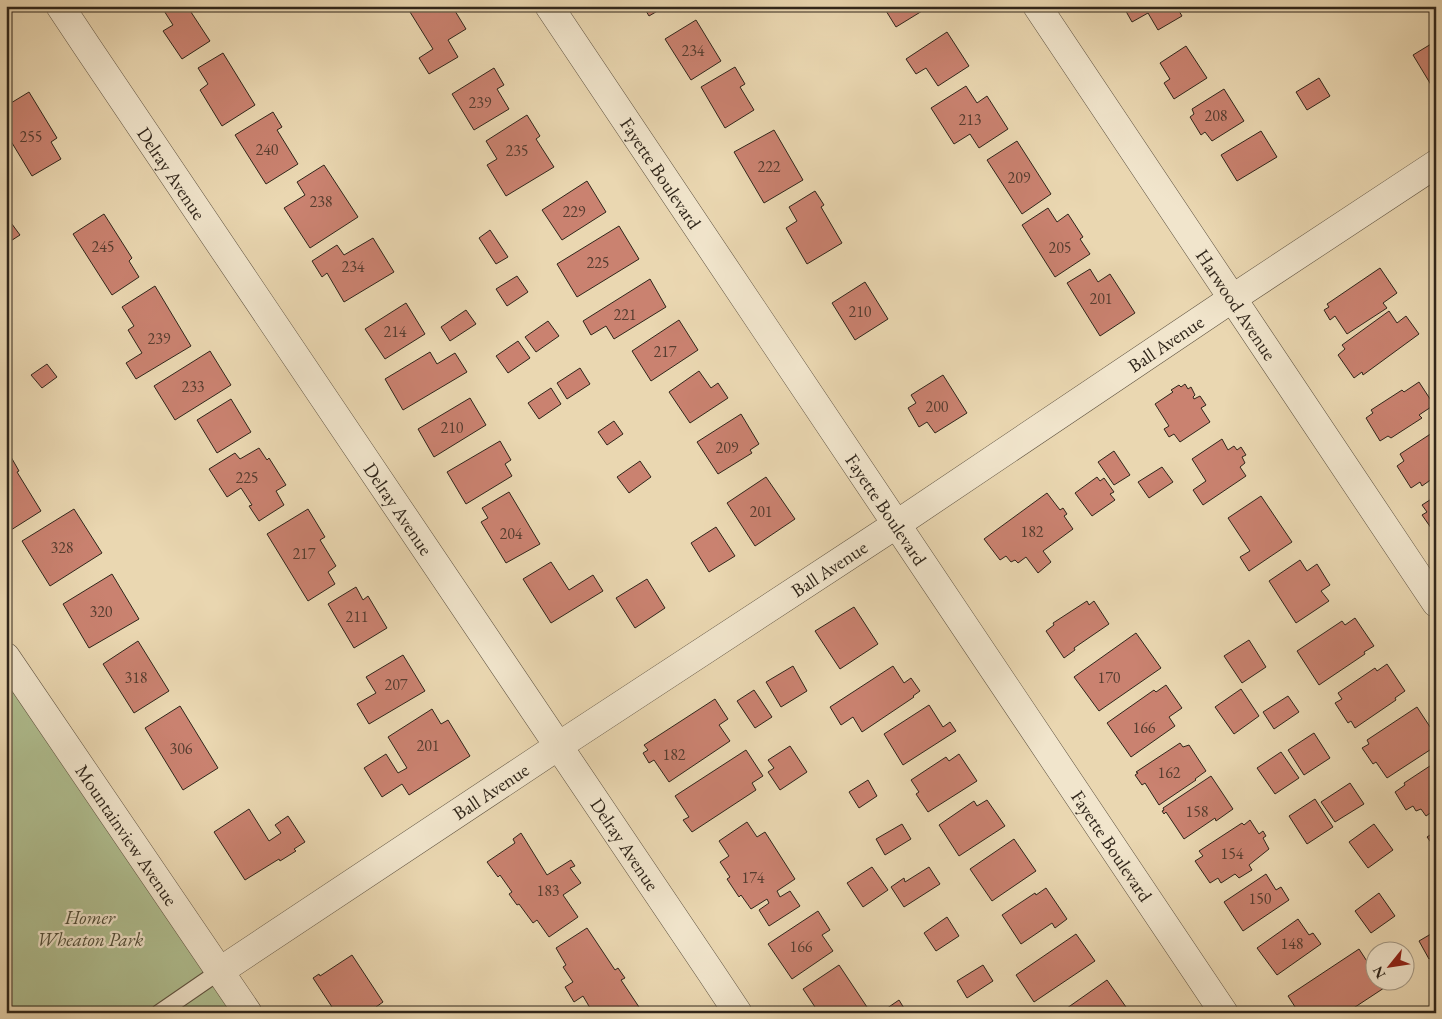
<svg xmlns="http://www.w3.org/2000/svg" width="1442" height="1019" viewBox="0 0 1442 1019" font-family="'EB Garamond',serif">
<rect width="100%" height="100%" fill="#ead7b1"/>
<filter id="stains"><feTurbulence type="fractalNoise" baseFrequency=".004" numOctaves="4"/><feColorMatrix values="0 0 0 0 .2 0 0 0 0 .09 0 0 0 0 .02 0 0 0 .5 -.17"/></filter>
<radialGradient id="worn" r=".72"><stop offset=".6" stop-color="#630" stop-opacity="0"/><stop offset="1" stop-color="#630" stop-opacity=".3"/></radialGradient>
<path fill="#b0bf91" stroke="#707256" d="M6,657L248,1013H6Z"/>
<g fill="#ca8270" stroke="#30261b">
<path d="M161,6H187L210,41L182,59L163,31L173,25Z"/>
<path d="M419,6H452L466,29L448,40L458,57L429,74L419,58L433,49L410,12Z"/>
<path d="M643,6H666L649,16Z"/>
<path d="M883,6H926L927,8L896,27Z"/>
<path d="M1123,6H1176L1182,16L1158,30L1148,13L1132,22Z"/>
<path d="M696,20L721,61L691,80L665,39Z"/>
<path d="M947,32L969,66L938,86L926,68L916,74L906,59Z"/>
<path d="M1436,41V93L1413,55Z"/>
<path d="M1186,46L1207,78L1174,99L1164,83L1170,79L1160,63Z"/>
<path d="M223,53L255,105L222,126L200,90L208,84L198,68Z"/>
<path d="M735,67L745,84L740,87L754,110L725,128L701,87Z"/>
<path d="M494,68L504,85L497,89L509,109L474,130L452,94Z"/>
<path d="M1319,78L1330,96L1307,110L1296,92Z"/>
<path d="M966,86L977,103L987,96L1008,129L979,148L970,134L954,144L931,108Z"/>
<path d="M1224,89L1244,121L1212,141L1205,132L1201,135L1190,117L1194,114L1192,109Z"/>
<path d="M29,92L57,138L51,142L61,159L32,176L6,133V106Z"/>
<path d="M273,112L282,127L277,130L298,164L266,184L235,135Z"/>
<path d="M527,115L540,136L536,139L554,167L506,196L487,165L497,159L486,141Z"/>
<path d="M774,130L803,180L764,203L734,152Z"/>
<path d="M1261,131L1277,157L1237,181L1221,155Z"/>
<path d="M1017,141L1051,194L1022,214L987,160Z"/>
<path d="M324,165L358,217L310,248L284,208L305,195L297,182Z"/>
<path d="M587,181L606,212L562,240L542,210Z"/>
<path d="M815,191L824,205L821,207L842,243L807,264L786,228L797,221L789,207Z"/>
<path d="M1048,208L1057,222L1068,214L1083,237L1080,239L1090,254L1055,277L1022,225Z"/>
<path d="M104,214L132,258L129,261L139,277L112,295L73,234Z"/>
<path d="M6,216L20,235L6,244Z"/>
<path d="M619,226L639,259L577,297L557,264Z"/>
<path d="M490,230L508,257L496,264L479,238Z"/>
<path d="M373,238L394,272L344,302L327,273L322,277L312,261L337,245L344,255Z"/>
<path d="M1380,268L1397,293L1383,303L1387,308L1347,334L1335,316L1330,320L1324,310L1329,307L1327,304Z"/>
<path d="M1090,269L1098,282L1110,274L1135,313L1100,336L1067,283Z"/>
<path d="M517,276L528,292L507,306L496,289Z"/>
<path d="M650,279L666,307L614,339L606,326L591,335L583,321Z"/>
<path d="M865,282L888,319L855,340L832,303Z"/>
<path d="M155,286L191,346L136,379L126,363L142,353L128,330L134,326L122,307Z"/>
<path d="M406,303L425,334L385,359L365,329Z"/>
<path d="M466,310L476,324L450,341L441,327Z"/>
<path d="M1389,311L1397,323L1406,316L1419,334L1363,375L1362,372L1354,378L1338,355L1345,349L1342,345Z"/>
<path d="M679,320L698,350L651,381L632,351Z"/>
<path d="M548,321L559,336L536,352L525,337Z"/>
<path d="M518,341L530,358L508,373L496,356Z"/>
<path d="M210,351L231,385L175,420L154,386Z"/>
<path d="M430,352L437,364L455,353L467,372L403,410L385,379Z"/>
<path d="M47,364L57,377L42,388L31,375Z"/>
<path d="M580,368L590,384L567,399L557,383Z"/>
<path d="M699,371L711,388L718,383L728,398L690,423L669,392Z"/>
<path d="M943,375L967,413L935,433L927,422L919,427L908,408L916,403L911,395Z"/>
<path d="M1419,382L1434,405L1419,415L1422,418L1391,438L1388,436L1380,441L1366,418L1373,413L1371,410L1402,390L1404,392Z"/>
<path d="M1185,384L1188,389L1191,387L1195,395L1193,397L1194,399L1200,396L1206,405L1201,408L1210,422L1180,442L1174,434L1169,437L1164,429L1169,426L1155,404L1173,392L1171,390L1179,385L1181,387Z"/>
<path d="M551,388L561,404L539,419L528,403Z"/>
<path d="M470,398L486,425L434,457L418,429Z"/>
<path d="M231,399L251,432L217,453L197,420Z"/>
<path d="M741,414L759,444L750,450L752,453L718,474L697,442Z"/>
<path d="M614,421L623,434L607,445L598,432Z"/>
<path d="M1432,433L1436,437V476L1422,486L1420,482L1411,488L1397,466L1404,461L1400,454Z"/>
<path d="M1222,439L1228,450L1234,446L1237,450L1241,447L1246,455L1242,457L1245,463L1240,467L1246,476L1203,505L1193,490L1206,481L1192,459Z"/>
<path d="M500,441L511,460L505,464L512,476L466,504L447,472Z"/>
<path d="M259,448L267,460L269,458L286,485L276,491L284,505L259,521L249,506L252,505L241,488L227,497L209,469L235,453L240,459Z"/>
<path d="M1114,451L1130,475L1114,485L1098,462Z"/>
<path d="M11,457L19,471L17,472L41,511L11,530L6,523V460Z"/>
<path d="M640,461L651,477L629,493L617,477Z"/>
<path d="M1162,467L1173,482L1149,498L1138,482Z"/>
<path d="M766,477L795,519L755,546L727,503Z"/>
<path d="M1097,477L1100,481L1104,478L1114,492L1110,494L1115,500L1092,516L1075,493Z"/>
<path d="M509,492L540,544L506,563L481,522L488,518L482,508Z"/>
<path d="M1047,493L1060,510L1063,508L1067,514L1064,516L1073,529L1043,551L1051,562L1038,573L1026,557L1018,563L1015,560L1011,562L1006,556L1000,560L984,539Z"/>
<path d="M1261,496L1292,542L1249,571L1240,557L1250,551L1228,518Z"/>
<path d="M1436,496V535L1422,515L1427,512L1422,505Z"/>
<path d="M74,509L102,553L50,586L22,541Z"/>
<path d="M308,509L325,537L320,540L336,566L328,572L335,584L308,601L267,534Z"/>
<path d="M716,527L735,556L709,572L691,543Z"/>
<path d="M1300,560L1307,571L1317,564L1330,585L1321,591L1329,601L1296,623L1269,581Z"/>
<path d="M551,562L569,590L593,575L603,591L551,623L523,579Z"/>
<path d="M112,574L139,619L89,648L63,604Z"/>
<path d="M647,579L665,608L635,628L616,598Z"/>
<path d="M356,587L363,600L368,596L387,628L354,648L328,604Z"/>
<path d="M1087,601L1089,605L1094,601L1109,624L1074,648L1075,650L1064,658L1046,631L1054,625L1053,623Z"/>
<path d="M854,607L878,644L840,669L815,631Z"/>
<path d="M1355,618L1374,646L1364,652L1365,654L1319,685L1297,651L1342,621L1345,625Z"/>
<path d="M1136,633L1161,668L1099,711L1074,677Z"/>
<path d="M1249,640L1266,667L1242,683L1224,656Z"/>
<path d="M138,641L169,691L134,713L103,664Z"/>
<path d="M403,655L425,691L369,724L357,704L376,693L366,677Z"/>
<path d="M1387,664L1405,691L1395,698L1396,700L1355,728L1351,721L1348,723L1335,703L1342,699L1338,693L1375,668L1377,671Z"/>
<path d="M793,666L807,691L781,707L766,682Z"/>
<path d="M893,666L904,683L911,678L920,691L913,696L914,697L862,732L853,717L841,725L830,707Z"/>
<path d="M1166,685L1182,708L1169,717L1175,726L1131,757L1107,723L1154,690L1156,692Z"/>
<path d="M1241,689L1259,716L1234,734L1215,707Z"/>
<path d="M754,690L772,717L755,728L737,701Z"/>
<path d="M1288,696L1299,712L1274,729L1263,712Z"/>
<path d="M715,699L728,719L719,725L730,741L669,782L654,760L649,763L643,753L648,750L644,745Z"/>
<path d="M929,705L943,727L950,722L956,731L903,765L884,734Z"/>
<path d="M180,706L218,768L183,790L145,728Z"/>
<path d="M1417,707L1436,736V746L1387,778L1376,762L1373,764L1362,748L1369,744L1367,740Z"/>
<path d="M432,709L441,724L448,720L470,756L409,795L402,784L382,797L364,768L386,754L398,773L407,768L388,737Z"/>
<path d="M1314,733L1330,758L1304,775L1288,750Z"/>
<path d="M1180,743L1183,747L1189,745L1206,771L1195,779L1196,780L1159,805L1145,783L1142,785L1135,775L1138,773L1136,772Z"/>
<path d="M790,746L807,772L780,790L768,772L774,768L768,760Z"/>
<path d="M746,750L763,776L752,783L756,790L692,832L683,820L689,817L675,796Z"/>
<path d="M1281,752L1299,778L1275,794L1257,768Z"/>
<path d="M959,754L977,781L928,812L916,794L919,792L911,780L946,757L949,761Z"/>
<path d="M1436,762V809L1426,816L1421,809L1416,811L1413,806L1406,810L1395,792L1405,785L1404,783Z"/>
<path d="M1211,776L1233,809L1216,821L1215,818L1184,839L1166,812L1164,814L1162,811L1164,810L1163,808Z"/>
<path d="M868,780L877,796L859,808L849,792Z"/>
<path d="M1350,783L1364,804L1335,822L1321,802Z"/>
<path d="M1315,799L1333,827L1307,844L1289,816Z"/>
<path d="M987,800L1005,826L959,856L939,825L974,801L977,806Z"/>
<path d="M249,809L269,841L281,833L275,825L288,816L305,842L294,849L296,851L280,861L279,859L245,880L214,832Z"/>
<path d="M1250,820L1259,834L1263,831L1266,836L1263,838L1269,849L1249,865L1252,870L1239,878L1235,874L1221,883L1218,878L1210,883L1195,861L1203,856L1199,851L1242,823L1244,825Z"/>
<path d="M747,822L757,837L765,832L795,879L777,891L780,897L790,891L800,906L769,926L759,910L769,903L767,899L751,909L741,895L739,897L727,879L730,877L720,862L729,856L719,841Z"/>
<path d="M902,824L911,839L885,855L876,839Z"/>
<path d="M1374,824L1393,850L1368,868L1349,842Z"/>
<path d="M1436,831V849L1427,837Z"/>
<path d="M521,833L547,875L571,860L575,866L570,868L581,883L563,895L578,917L549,937L537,920L533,923L519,904L517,905L509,894L512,892L500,875L498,877L487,862L515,843L513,839Z"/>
<path d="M1014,839L1036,871L992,901L970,869Z"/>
<path d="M872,867L888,890L863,907L847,883Z"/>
<path d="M929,867L940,884L904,907L891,887L904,878L905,882Z"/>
<path d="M1266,874L1276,890L1281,887L1289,900L1243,931L1224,902Z"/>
<path d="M1046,888L1067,919L1055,928L1052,923L1021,944L1002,915L1035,893L1036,895Z"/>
<path d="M1379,893L1395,916L1371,933L1355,911Z"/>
<path d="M818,911L830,930L822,935L833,951L792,979L768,944Z"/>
<path d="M947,917L959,936L936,951L924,933Z"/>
<path d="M1298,919L1309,935L1313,933L1321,944L1277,975L1257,948Z"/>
<path d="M587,928L615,970L618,968L625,978L621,980L639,1007L629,1013H593L583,996L574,1002L565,987L573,982L563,967L566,965L556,948Z"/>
<path d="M1436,931V955L1429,959L1419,941Z"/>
<path d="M1076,934L1095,961L1034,1002L1016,975Z"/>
<path d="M1359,949L1374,972V982H1380L1384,988L1346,1013H1299L1288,996Z"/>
<path d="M352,955L383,1002L376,1007L380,1013H341L337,1008L334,1010L313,978L319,974L320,976Z"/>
<path d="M839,965L871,1013H819L803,989Z"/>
<path d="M983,965L993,981L967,998L957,981Z"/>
<path d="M1107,980L1126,1007L1119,1013H1060Z"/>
<path d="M899,1000L907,1013H880Z"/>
</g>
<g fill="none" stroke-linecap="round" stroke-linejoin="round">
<defs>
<path id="service" d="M159,1013L220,971"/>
<g id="minor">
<path id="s1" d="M60,6C284,343 514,676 738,1013"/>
<path id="s2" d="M549,6L1224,1013"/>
<path id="s3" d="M1037,6L1436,603"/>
<path id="s4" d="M6,657L248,1013"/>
<path id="s5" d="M220,971L560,745L897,524L1233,298L1436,164"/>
</g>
</defs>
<use href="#service" stroke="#5e5240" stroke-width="18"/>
<use href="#minor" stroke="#5e5240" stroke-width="29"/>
<use href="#service" stroke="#f1e5cc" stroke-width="16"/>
<use href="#minor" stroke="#f1e5cc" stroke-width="28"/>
</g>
<g text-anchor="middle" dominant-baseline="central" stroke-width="4.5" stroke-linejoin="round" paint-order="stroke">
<g font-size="16" fill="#563d30">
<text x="693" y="50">234</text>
<text x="480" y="102">239</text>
<text x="1216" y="115">208</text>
<text x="970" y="119">213</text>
<text x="31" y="136">255</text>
<text x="267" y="149">240</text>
<text x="517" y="150">235</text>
<text x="769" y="166">222</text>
<text x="1019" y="177">209</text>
<text x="321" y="201">238</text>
<text x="574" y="211">229</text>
<text x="103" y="246">245</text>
<text x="1060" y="247">205</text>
<text x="598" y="262">225</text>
<text x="353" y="266">234</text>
<text x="1101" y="298">201</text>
<text x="860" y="311">210</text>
<text x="625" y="314">221</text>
<text x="395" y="331">214</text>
<text x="159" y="338">239</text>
<text x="665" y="351">217</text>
<text x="193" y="386">233</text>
<text x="937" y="406">200</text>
<text x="452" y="427">210</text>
<text x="727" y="447">209</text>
<text x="247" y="477">225</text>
<text x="761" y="511">201</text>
<text x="1032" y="531">182</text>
<text x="511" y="533">204</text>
<text x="62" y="547">328</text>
<text x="304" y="553">217</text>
<text x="101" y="611">320</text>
<text x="357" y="616">211</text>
<text x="136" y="677">318</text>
<text x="1109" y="677">170</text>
<text x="396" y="684">207</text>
<text x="1144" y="727">166</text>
<text x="428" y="745">201</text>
<text x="181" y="748">306</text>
<text x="674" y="754">182</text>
<text x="1169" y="772">162</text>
<text x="1197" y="811">158</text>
<text x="1232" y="853">154</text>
<text x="753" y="877">174</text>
<text x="548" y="890">183</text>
<text x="1260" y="898">150</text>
<text x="1292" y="943">148</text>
<text x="801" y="946">166</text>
</g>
<g font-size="19" fill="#30261b" stroke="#f1e5cc">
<text stroke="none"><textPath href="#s2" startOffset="201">Fayette Boulevard</textPath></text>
<text stroke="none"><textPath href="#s1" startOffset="201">Delray Avenue</textPath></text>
<text stroke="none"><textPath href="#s3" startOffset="359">Harwood Avenue</textPath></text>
<text stroke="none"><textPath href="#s5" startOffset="1135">Ball Avenue</textPath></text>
<text stroke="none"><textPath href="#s1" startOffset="606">Delray Avenue</textPath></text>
<text stroke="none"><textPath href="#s2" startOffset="606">Fayette Boulevard</textPath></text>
<text stroke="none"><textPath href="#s5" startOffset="730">Ball Avenue</textPath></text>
<text stroke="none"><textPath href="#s5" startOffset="325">Ball Avenue</textPath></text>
<text stroke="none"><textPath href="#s4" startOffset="215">Mountainview Avenue</textPath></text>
<text stroke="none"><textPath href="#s1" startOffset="1011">Delray Avenue</textPath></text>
<text stroke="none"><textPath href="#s2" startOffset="1011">Fayette Boulevard</textPath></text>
</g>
<g font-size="19" font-style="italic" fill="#504c38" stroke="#f1e5cc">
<text x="90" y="917">Homer<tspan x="90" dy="22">Wheaton Park</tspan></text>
</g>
</g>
<rect width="1442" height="1019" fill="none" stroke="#ead7b1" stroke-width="25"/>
<rect x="8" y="8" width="1427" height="1004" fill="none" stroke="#30261b" stroke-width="2.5"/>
<rect x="12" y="12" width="1417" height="994" fill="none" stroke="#30261b"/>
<g transform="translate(1390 966) rotate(240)"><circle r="24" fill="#f1e5cc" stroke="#a49985"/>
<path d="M0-4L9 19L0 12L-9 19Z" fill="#8f2418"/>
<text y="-8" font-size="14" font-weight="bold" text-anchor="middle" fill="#30261b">N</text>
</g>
<rect width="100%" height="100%" filter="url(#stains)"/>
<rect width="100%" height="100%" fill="url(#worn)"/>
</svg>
